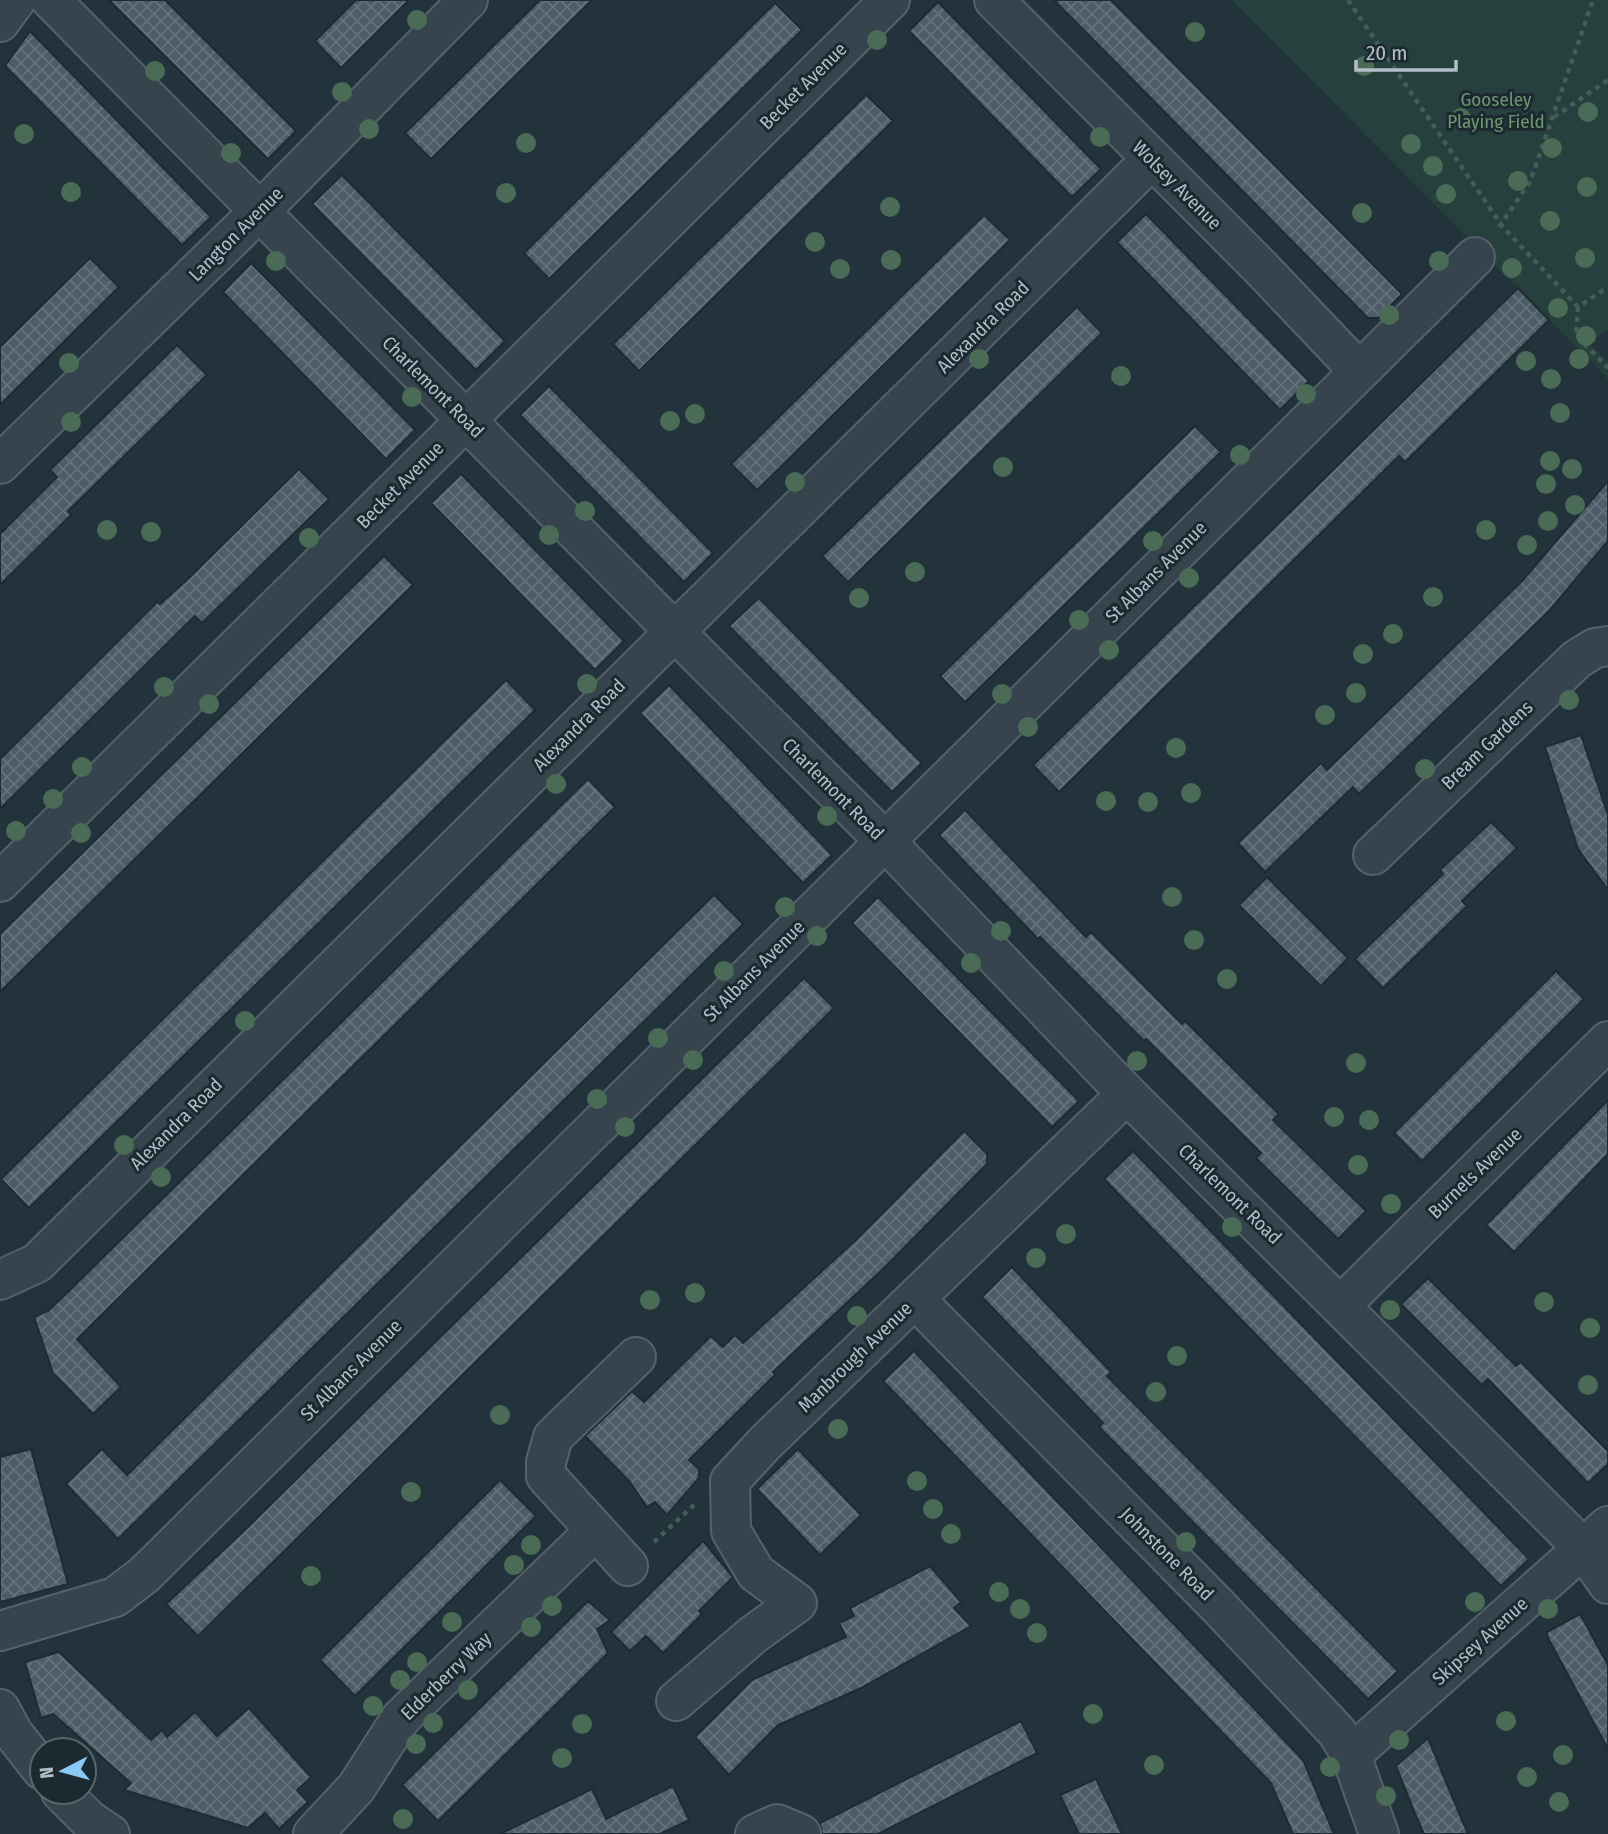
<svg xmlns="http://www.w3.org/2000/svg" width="1608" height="1834" viewBox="0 0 1608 1834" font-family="'Fira Sans Condensed',sans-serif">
<defs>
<pattern id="building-cross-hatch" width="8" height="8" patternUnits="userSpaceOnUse" patternTransform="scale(1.75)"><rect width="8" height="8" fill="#4c5d67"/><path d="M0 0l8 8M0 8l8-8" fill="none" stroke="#63727b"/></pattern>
</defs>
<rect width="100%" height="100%" fill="#23333c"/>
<path fill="#26403d" d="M1232,0H1608V330L1589,343L1608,361V379Z"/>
<g fill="url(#building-cross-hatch)" stroke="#1e2b34" stroke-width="2">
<path d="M109,0H165L296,131L268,159Z"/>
<path d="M356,0H409L341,68L315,41Z"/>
<path d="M540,0H592L431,159L405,133Z"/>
<path d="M1054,0H1111L1402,294L1378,318H1368Z"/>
<path d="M938,2L1101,169L1072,197L909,31Z"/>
<path d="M775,3L802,30L549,279L524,253Z"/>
<path d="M30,31L211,217L182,245L5,66Z"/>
<path d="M866,95L893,121L639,371L613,344Z"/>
<path d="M342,175L505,341L476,370L312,204Z"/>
<path d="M1146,214L1309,381L1280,410L1117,242Z"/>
<path d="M984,215L1010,240L757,490L731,464Z"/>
<path d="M90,258L119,287L0,405V347Z"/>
<path d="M251,263L415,430L386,459L223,292Z"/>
<path d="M1518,288L1549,320L1405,462L1399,456L1059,792L1033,765Z"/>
<path d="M1077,307L1102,333L848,582L822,556Z"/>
<path d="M177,345L207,375L68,511L71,515L0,585V534L57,477L50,470Z"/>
<path d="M549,386L713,553L684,582L520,415Z"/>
<path d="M1195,426L1221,452L965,702L940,676Z"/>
<path d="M299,469L329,499L202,623L195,616L0,809V759L157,602L160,604L189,578Z"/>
<path d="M461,474L624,641L595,670L431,503Z"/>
<path d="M1608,481V541L1548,612L1359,794L1353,787L1265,872L1238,843L1321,763L1327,770L1522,581Z"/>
<path d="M384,556L413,585L0,992V934Z"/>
<path d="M759,598L922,763L892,792L729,626Z"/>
<path d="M506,680L535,710L29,1208L1,1179Z"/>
<path d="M669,685L832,855L803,883L640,713Z"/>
<path d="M1581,735L1608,815V890L1578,849L1545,747Z"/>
<path d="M588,779L615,807L77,1339L121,1387L93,1414L53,1373L34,1317L48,1311L72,1288Z"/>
<path d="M965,810L1086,937L1091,932L1182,1024L1185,1021L1279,1114L1273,1120L1366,1211L1338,1239L1256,1158L1261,1153L1146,1039L1144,1041L1040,937L1038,939L939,835Z"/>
<path d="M1491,822L1517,848L1462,901L1467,906L1383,988L1355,959L1443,874L1440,870Z"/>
<path d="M1267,877L1348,958L1321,986L1239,905Z"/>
<path d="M714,895L743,924L118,1539L66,1484L102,1449L127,1475Z"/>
<path d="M878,897L1079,1101L1052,1127L852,923Z"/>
<path d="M1556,971L1584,999L1422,1161L1394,1133Z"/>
<path d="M804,978L834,1008L198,1636L166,1604L249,1526Z"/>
<path d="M1608,1100V1154L1514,1252L1486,1225Z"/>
<path d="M964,1131L987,1154V1164L884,1268L773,1372L775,1375L689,1460L699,1469V1478L667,1515L655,1502L647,1507L629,1481L585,1436L632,1391L644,1402L711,1336L723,1347L735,1335L743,1343L857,1239Z"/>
<path d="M1133,1151L1529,1559L1501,1586L1104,1179Z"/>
<path d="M1012,1267L1111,1372L1107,1376L1398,1671L1368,1699L1099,1427L1103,1423L982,1297Z"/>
<path d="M1428,1278L1516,1366L1521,1362L1608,1451V1464L1588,1483L1488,1379L1482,1385L1401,1304Z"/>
<path d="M914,1351L1303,1760L1334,1834H1293L1271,1783L883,1381Z"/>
<path d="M31,1449L68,1584L0,1602V1457Z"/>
<path d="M798,1449L861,1515L820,1555L757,1489Z"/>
<path d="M500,1480L536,1516L355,1696L320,1660Z"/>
<path d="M703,1541L733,1577L699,1611L702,1614L663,1653L646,1636L630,1651L611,1632Z"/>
<path d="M930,1566L961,1602L954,1608L971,1626L861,1688L778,1725L729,1775L695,1737L752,1680L846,1637L839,1623L854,1616L850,1608Z"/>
<path d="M588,1601L610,1620L597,1629L608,1653L438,1821L402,1785Z"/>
<path d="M1580,1614L1608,1665V1749L1547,1636V1632Z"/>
<path d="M59,1652L151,1740L162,1730L167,1737L195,1712L217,1736L249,1708L311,1777L297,1790L308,1802L279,1829L265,1813L248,1828L124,1790L131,1783L53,1714L41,1718L25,1662Z"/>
<path d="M1021,1721L1037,1753L878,1834H822L820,1823Z"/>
<path d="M1428,1738L1446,1782L1468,1834H1424L1416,1816L1396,1766Z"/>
<path d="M1096,1779L1109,1806L1122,1834H1079L1060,1795Z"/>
<path d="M673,1786L689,1820L660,1834H500L592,1789L606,1819Z"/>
</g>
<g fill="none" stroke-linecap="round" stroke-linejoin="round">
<defs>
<g id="minor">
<path d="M51,0L674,631L885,841L1127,1094L1583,1548L1608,1584"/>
<path d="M994,0L1261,268L1359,371"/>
<path d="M0,22L16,0"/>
<path d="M0,464L272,199L468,0"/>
<path d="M1373,855L1577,659L1595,648L1608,646"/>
<path d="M0,882L890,0"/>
<path d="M0,1280L37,1263L1151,160"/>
<path d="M916,1300L1216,1604L1337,1732L1351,1755L1379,1834"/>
<path d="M1342,1304L1608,1041"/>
<path d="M628,1566L546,1476V1462L553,1437L636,1357"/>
<path d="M0,1631L115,1597L144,1575L1475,257"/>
<path d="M676,1701L754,1634L797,1603L756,1573L731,1531L730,1481L764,1444L1127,1094"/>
<path d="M0,1709L13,1733L42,1770"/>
<path d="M1351,1755L1608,1526"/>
<path d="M61,1792L89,1820L110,1834"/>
<path d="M313,1834L356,1788L401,1718L595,1531"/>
<path d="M755,1834L777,1824L801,1834"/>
</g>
</defs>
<use href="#minor" stroke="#55626b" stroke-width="42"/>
<g stroke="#455c5a" stroke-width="4.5" stroke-dasharray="5 5" stroke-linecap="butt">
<path d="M1348,0L1502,226L1578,307L1608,287"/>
<path d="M1554,117L1608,80"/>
<path d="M1499,227L1530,182L1593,0"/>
<path d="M1578,307L1576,335L1608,368"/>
<path d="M654,1542L694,1505"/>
</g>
<use href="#minor" stroke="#37444d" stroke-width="38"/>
</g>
<g fill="#4a6b56">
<circle cx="417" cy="20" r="10"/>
<circle cx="1195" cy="32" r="10"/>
<circle cx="877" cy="40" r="10"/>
<circle cx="1364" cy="66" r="10"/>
<circle cx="155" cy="71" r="10"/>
<circle cx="342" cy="92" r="10"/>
<circle cx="1588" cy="112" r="10"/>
<circle cx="1461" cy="118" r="10"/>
<circle cx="369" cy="129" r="10"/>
<circle cx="24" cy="134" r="10"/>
<circle cx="1100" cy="137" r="10"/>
<circle cx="526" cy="143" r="10"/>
<circle cx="1411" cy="144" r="10"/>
<circle cx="1552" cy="148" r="10"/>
<circle cx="231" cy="153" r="10"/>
<circle cx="1433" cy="166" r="10"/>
<circle cx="1518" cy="181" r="10"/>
<circle cx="1587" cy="187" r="10"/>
<circle cx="71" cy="192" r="10"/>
<circle cx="506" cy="193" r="10"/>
<circle cx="1446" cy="194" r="10"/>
<circle cx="890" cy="207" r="10"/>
<circle cx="1362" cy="213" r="10"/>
<circle cx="1550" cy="221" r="10"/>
<circle cx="815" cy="242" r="10"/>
<circle cx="1585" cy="258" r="10"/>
<circle cx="891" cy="260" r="10"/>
<circle cx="276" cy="261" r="10"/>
<circle cx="1439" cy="261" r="10"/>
<circle cx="1512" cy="268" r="10"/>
<circle cx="840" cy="269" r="10"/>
<circle cx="1558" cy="308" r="10"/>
<circle cx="1389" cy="315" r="10"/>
<circle cx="1586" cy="336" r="10"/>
<circle cx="979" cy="359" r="10"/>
<circle cx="1579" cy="359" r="10"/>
<circle cx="1526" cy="361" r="10"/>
<circle cx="69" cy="363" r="10"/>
<circle cx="1121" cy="376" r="10"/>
<circle cx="1551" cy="379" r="10"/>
<circle cx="1306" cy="394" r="10"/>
<circle cx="412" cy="397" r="10"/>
<circle cx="1560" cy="413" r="10"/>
<circle cx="695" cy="414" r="10"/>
<circle cx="670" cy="421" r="10"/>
<circle cx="71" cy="422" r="10"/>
<circle cx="1240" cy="455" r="10"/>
<circle cx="1550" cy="461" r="10"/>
<circle cx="1003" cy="467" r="10"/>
<circle cx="1572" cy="469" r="10"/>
<circle cx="795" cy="482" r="10"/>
<circle cx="1546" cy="484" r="10"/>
<circle cx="1575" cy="505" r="10"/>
<circle cx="585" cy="511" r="10"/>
<circle cx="1548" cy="521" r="10"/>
<circle cx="107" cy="530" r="10"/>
<circle cx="1486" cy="530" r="10"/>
<circle cx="151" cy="532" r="10"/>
<circle cx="549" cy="535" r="10"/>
<circle cx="309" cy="538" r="10"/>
<circle cx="1153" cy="541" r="10"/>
<circle cx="1527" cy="545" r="10"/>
<circle cx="915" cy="572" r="10"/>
<circle cx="1189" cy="578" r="10"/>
<circle cx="1433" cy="597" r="10"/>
<circle cx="859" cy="598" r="10"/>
<circle cx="1079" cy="620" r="10"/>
<circle cx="1393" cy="634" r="10"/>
<circle cx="1109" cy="650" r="10"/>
<circle cx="1363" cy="654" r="10"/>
<circle cx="587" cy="684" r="10"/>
<circle cx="164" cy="687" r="10"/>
<circle cx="1356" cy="693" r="10"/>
<circle cx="1002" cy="694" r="10"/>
<circle cx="1569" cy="700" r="10"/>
<circle cx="209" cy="704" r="10"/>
<circle cx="1325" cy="715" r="10"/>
<circle cx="1028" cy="727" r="10"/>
<circle cx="1176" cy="748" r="10"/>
<circle cx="82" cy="767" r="10"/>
<circle cx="1425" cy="769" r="10"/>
<circle cx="556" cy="784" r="10"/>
<circle cx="1191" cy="793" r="10"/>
<circle cx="53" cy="799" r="10"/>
<circle cx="1106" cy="801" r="10"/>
<circle cx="1148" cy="802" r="10"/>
<circle cx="827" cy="816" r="10"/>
<circle cx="16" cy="831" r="10"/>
<circle cx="81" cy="833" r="10"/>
<circle cx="1172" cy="897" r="10"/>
<circle cx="785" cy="907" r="10"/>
<circle cx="1001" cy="931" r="10"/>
<circle cx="817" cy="936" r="10"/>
<circle cx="1194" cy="940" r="10"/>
<circle cx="971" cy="963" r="10"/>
<circle cx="724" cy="971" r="10"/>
<circle cx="1227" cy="979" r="10"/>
<circle cx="245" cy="1021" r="10"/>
<circle cx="658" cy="1038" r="10"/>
<circle cx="693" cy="1060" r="10"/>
<circle cx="1137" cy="1061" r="10"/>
<circle cx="1356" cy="1063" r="10"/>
<circle cx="597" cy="1099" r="10"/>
<circle cx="1334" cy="1117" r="10"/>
<circle cx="1369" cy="1120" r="10"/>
<circle cx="625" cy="1127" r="10"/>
<circle cx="124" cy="1145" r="10"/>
<circle cx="1358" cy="1165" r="10"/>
<circle cx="161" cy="1177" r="10"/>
<circle cx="1391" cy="1204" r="10"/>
<circle cx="1232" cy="1227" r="10"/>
<circle cx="1066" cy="1234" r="10"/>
<circle cx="1036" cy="1258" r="10"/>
<circle cx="695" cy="1293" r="10"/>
<circle cx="650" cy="1300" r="10"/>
<circle cx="1544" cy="1302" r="10"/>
<circle cx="1390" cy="1310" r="10"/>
<circle cx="857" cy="1316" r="10"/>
<circle cx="1590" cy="1328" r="10"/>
<circle cx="1177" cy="1356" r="10"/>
<circle cx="1588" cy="1385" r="10"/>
<circle cx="1156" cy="1392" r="10"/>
<circle cx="500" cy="1415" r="10"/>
<circle cx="838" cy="1429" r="10"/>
<circle cx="917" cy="1481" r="10"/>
<circle cx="411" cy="1492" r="10"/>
<circle cx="933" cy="1509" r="10"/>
<circle cx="951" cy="1534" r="10"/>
<circle cx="1186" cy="1542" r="10"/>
<circle cx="531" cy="1545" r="10"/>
<circle cx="514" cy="1565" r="10"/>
<circle cx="311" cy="1576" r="10"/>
<circle cx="999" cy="1592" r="10"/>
<circle cx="1475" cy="1602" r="10"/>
<circle cx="552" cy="1606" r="10"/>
<circle cx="1020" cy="1609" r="10"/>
<circle cx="1548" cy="1609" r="10"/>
<circle cx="452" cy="1622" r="10"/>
<circle cx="531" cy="1627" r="10"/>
<circle cx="1037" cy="1633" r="10"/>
<circle cx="417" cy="1662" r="10"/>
<circle cx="400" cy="1680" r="10"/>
<circle cx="468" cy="1690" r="10"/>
<circle cx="373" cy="1706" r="10"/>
<circle cx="1093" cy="1714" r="10"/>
<circle cx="1506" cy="1721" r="10"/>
<circle cx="433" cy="1723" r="10"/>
<circle cx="582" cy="1724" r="10"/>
<circle cx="1399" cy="1740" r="10"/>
<circle cx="416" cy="1744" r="10"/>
<circle cx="1563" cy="1755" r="10"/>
<circle cx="562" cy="1758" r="10"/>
<circle cx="1154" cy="1765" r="10"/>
<circle cx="1330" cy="1767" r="10"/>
<circle cx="1527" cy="1777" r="10"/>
<circle cx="1386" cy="1796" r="10"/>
<circle cx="1559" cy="1802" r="10"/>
<circle cx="403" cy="1819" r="10"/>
</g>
<g text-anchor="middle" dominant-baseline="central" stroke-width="6" stroke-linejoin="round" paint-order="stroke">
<g font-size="19" fill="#b3bfc8" stroke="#1c2931">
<text transform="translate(803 86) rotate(-45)">Becket Avenue</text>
<text transform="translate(1177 185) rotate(45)">Wolsey Avenue</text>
<text transform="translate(236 234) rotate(-45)">Langton Avenue</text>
<text transform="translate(983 327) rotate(-45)">Alexandra Road</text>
<text transform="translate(433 387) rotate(45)">Charlemont Road</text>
<text transform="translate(400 485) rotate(-45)">Becket Avenue</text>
<text transform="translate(1156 572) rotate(-45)">St Albans Avenue</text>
<text transform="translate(579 725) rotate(-45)">Alexandra Road</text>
<text transform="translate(1487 745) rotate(-44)">Bream Gardens</text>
<text transform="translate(833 789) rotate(45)">Charlemont Road</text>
<text transform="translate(754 971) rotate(-45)">St Albans Avenue</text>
<text transform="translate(176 1124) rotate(-45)">Alexandra Road</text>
<text transform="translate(1475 1173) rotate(-44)">Burnels Avenue</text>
<text transform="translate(1230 1194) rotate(44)">Charlemont Road</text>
<text transform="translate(855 1357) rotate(-44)">Manbrough Avenue</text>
<text transform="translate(351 1370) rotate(-45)">St Albans Avenue</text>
<text transform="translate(1167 1554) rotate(45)">Johnstone Road</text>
<text transform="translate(1480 1641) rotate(-42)">Skipsey Avenue</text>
<text transform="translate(446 1676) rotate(-44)">Elderberry Way</text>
</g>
<g font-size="19" fill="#6a996c" stroke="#1c2931">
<text x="1496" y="99">Gooseley<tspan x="1496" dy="22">Playing Field</tspan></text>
</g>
</g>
<g transform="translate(63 1771) rotate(264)"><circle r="33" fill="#1c2931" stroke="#58656d" stroke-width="2"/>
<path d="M0-5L12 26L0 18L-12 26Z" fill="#89c8f7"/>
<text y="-10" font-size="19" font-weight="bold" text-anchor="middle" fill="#b3bfc8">N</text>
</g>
<path d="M1356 60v10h100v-10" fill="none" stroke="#b3bfc8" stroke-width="3.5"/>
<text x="1366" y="60" font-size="21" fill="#b3bfc8" stroke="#1c2931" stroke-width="5" paint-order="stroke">20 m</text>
</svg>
